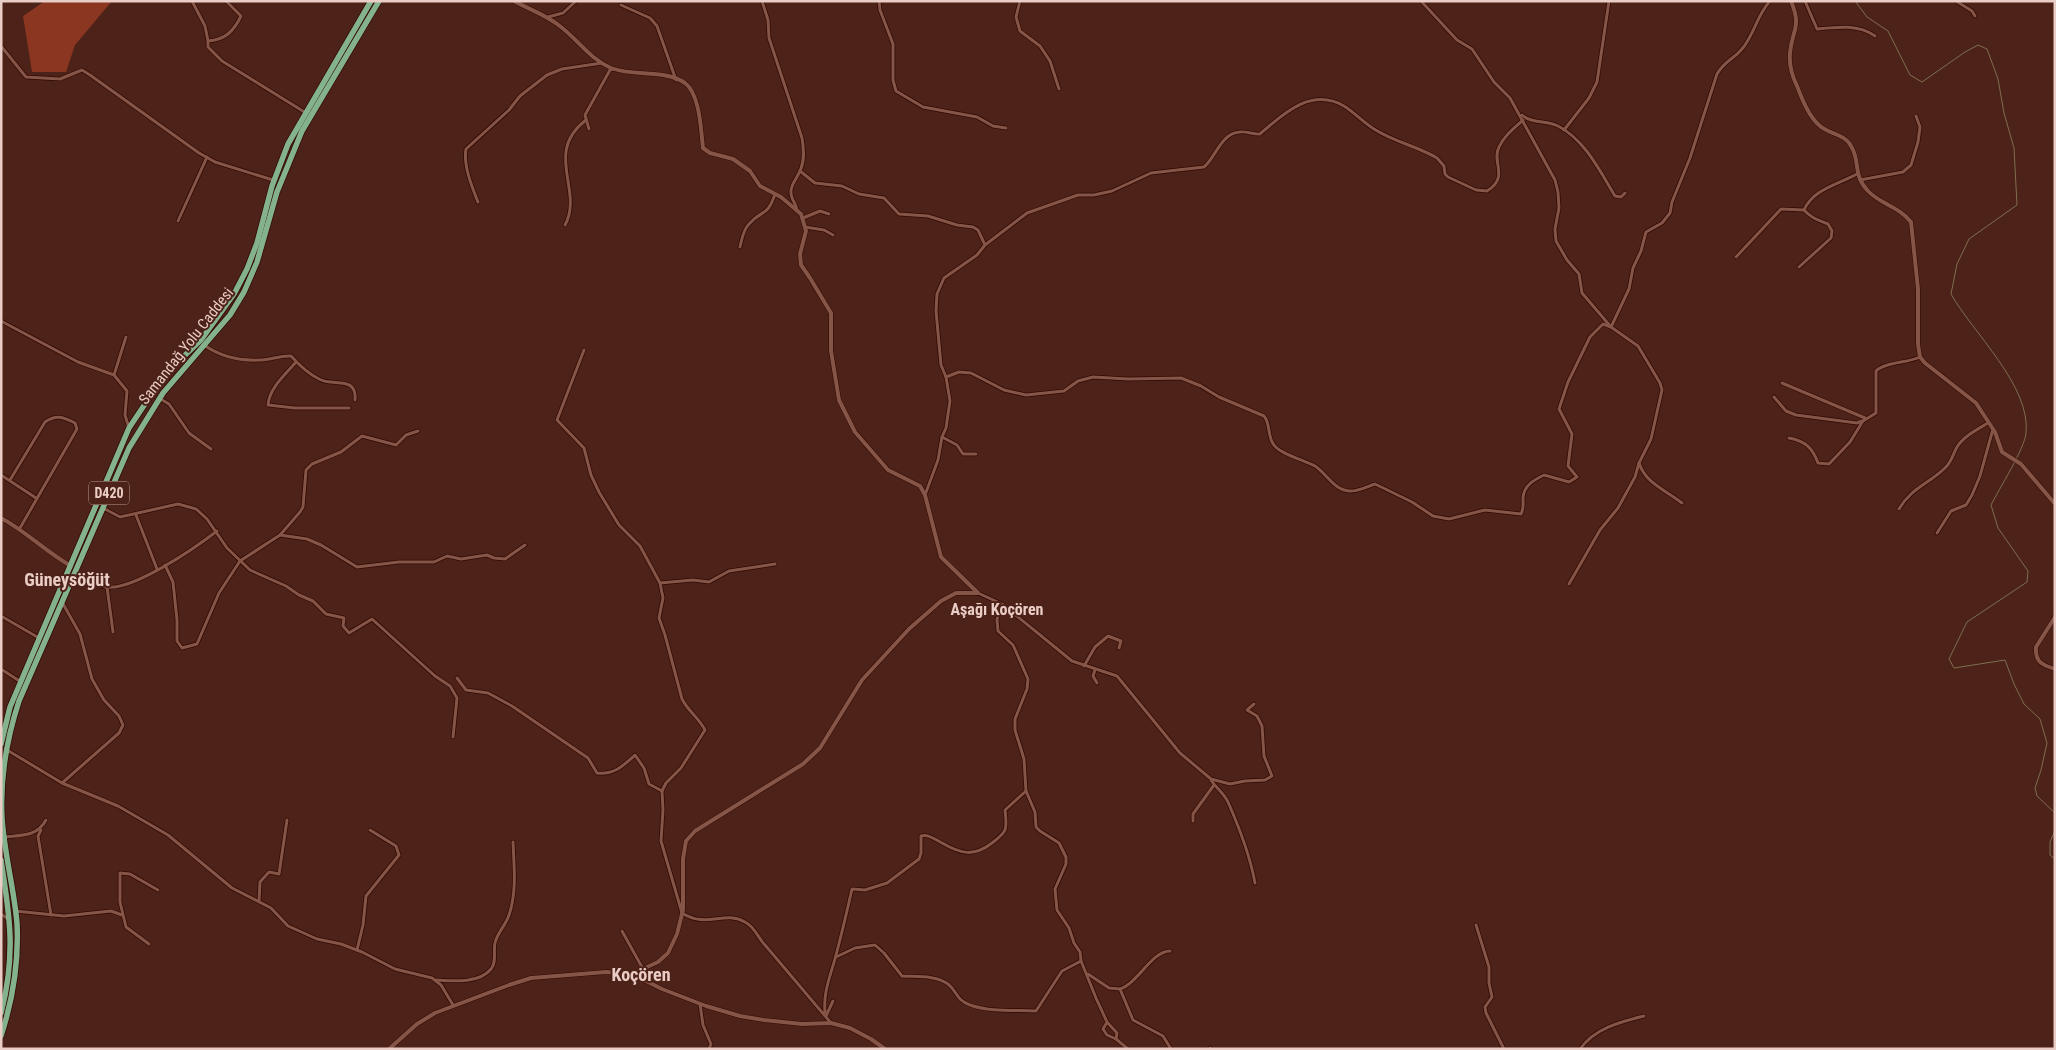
<svg xmlns="http://www.w3.org/2000/svg" width="2056" height="1050" viewBox="0 0 2056 1050" font-family="'Roboto Condensed',sans-serif">
<rect width="100%" height="100%" fill="#4d2218"/>
<path fill="#8a3621" d="M45,1H112L75,45L66,72H32L23,16Z"/>
<g fill="none" stroke-linecap="round" stroke-linejoin="round">
<g stroke="#7e6e4f" stroke-width="1">
<path d="M1855,1L1867,17L1888,31L1910,75L1922,82L1965,52L1978,45L1987,49L1998,79L2004,113L2014,148L2017,205L1969,239L1957,264L1951,294C1973,333 2031,386 2026,433C2025,448 1999,489 1991,505L1998,528L2028,571L2027,582L1967,622L1949,659L1954,668L2005,660L2014,684L2024,704L2040,719L2047,743L2041,770L2035,788L2037,796L2055,813"/>
<path d="M2055,831L2050,842V855L2055,859"/>
</g>
<defs>
<g id="minor">
<path d="M192,1L205,26L208,41"/>
<path d="M226,1L241,16C234,31 225,40 208,41V47L222,61L306,113"/>
<path d="M762,1L768,20L769,38L802,138C804,150 805,162 799,173C796,179 791,185 791,191C790,198 796,203 797,210"/>
<path d="M879,1L880,10L893,44V80L896,91L923,107L977,117L993,126L1006,128"/>
<path d="M1020,1L1016,17L1020,31L1040,46L1050,61L1059,89"/>
<path d="M1421,1L1457,40L1472,49L1494,82L1510,98L1555,180L1558,192L1559,208L1555,229L1556,241L1567,260L1579,274L1582,293L1611,327L1638,346L1660,383L1662,390L1651,439L1639,463L1635,477L1618,508L1600,530L1569,584"/>
<path d="M1805,1L1817,29C1836,27 1858,24 1875,36"/>
<path d="M1956,1L1972,11L1975,16"/>
<path d="M621,5L650,18L657,26L676,80"/>
<path d="M548,17L563,13L576,1"/>
<path d="M1,46L26,77L60,79L82,70L90,75L199,153L215,162L273,180"/>
<path d="M1522,115C1532,124 1547,120 1558,126C1585,140 1600,171 1615,196L1621,197L1625,193"/>
<path d="M589,129L585,115L610,70L613,69"/>
<path d="M1564,130L1589,98L1597,82L1609,1"/>
<path d="M800,171L815,183L842,186L859,194L884,198L899,214L928,216L957,225L973,227L978,230L985,245"/>
<path d="M1860,180L1903,172L1911,165L1918,142L1920,127L1916,116"/>
<path d="M478,202C472,187 463,165 466,149L509,110L520,96L547,75L562,69L602,63"/>
<path d="M803,218L820,211L829,214"/>
<path d="M178,221L207,157"/>
<path d="M565,225C584,190 543,153 586,120"/>
<path d="M805,227L824,230L833,235"/>
<path d="M740,247C742,239 743,230 749,224C762,209 767,218 775,194"/>
<path d="M1736,257L1781,209L1804,210"/>
<path d="M1799,267L1831,238L1832,231L1828,224C1818,220 1811,218 1804,210C1813,189 1839,184 1857,174"/>
<path d="M1,321L78,362L114,375L127,391L125,415L129,428"/>
<path d="M1611,327L1629,289L1633,268L1641,251L1646,232L1662,223L1670,213L1672,202L1690,158L1717,74C1725,60 1733,60 1742,49C1754,35 1757,15 1770,1"/>
<path d="M204,345C221,357 239,361 260,360C270,360 281,355 291,356C299,365 309,374 319,379C333,387 357,375 355,400"/>
<path d="M584,350L557,420L584,448L591,475L599,492L619,525L640,546L660,583L663,598L659,618L665,635L682,699C688,711 699,718 705,730L681,768L666,783L662,791L663,810L661,841L682,913C707,929 724,910 745,922C755,927 758,938 765,945C787,971 809,997 831,1023"/>
<path d="M296,362C286,374 269,388 268,405L295,408H349"/>
<path d="M114,375L126,337"/>
<path d="M946,377L959,372L971,373L1004,390L1026,395L1064,391L1078,381L1093,377L1128,379L1181,378L1201,386L1219,397L1264,416C1271,424 1267,437 1274,445C1280,454 1304,460 1315,466C1326,473 1334,490 1349,491C1357,492 1368,486 1375,484L1412,502L1433,516L1449,519L1485,510L1521,514C1524,508 1523,504 1523,498C1524,485 1534,480 1544,475L1569,482L1577,477L1568,466L1572,434L1559,409L1568,382L1590,337L1603,324L1611,327"/>
<path d="M1782,383L1865,418"/>
<path d="M1774,397L1786,411L1796,415L1857,423L1862,421"/>
<path d="M159,398L169,404L189,433L211,449"/>
<path d="M942,437L957,445L963,454H976"/>
<path d="M1789,438C1805,441 1812,447 1818,463L1829,464L1850,442L1863,421L1876,413V371C1885,362 1908,363 1920,357"/>
<path d="M1639,463C1646,484 1666,490 1682,503"/>
<path d="M1,475L36,498"/>
<path d="M10,480L45,422C56,414 63,417 75,423L77,429L20,528"/>
<path d="M925,495L938,460L942,437L946,428L950,401L946,377L941,365L936,311L937,294L944,278L977,255L985,245L1027,213L1078,195H1094L1112,191L1151,173L1204,167C1216,157 1221,133 1240,132C1247,131 1254,135 1260,134C1283,114 1311,87 1344,106C1355,113 1364,123 1374,129C1394,142 1417,146 1437,158L1444,166L1445,174L1448,177L1476,190L1487,191C1510,176 1491,163 1499,147C1504,136 1514,128 1523,120"/>
<path d="M103,508L120,517L178,504L196,509L207,519L227,548L250,570L286,586L299,595L313,601L326,614L344,618L343,626L349,633L372,619L435,676L450,686L457,698L453,737"/>
<path d="M1899,509C1911,488 1929,484 1946,467C1952,461 1953,454 1957,447C1964,436 1978,429 1988,423"/>
<path d="M136,515L157,569"/>
<path d="M1937,533L1951,511L1966,505L1972,495L1980,476L1993,429"/>
<path d="M280,535L307,539L321,545L357,567L399,562H434L447,556L461,559L487,555L494,558L505,559L525,545"/>
<path d="M165,565L173,582L177,620V641L182,648L197,644L219,593L240,561L280,535L300,512L303,507L306,470L312,464L341,452L362,436L396,445L406,435L418,431"/>
<path d="M73,576C83,580 95,586 106,587C133,591 195,548 217,531"/>
<path d="M660,583L693,580L709,582L729,571L775,564"/>
<path d="M107,587L113,632"/>
<path d="M978,593L1002,604L1072,661L1117,676L1180,753L1211,779L1230,784L1245,781L1265,780L1272,776L1264,756L1262,726L1257,716L1247,710L1254,704"/>
<path d="M1000,603L997,620L998,631L1013,645L1028,679L1027,689L1015,719V730L1024,759L1026,791L1035,812L1036,827L1040,831L1059,843L1066,857V864L1055,889L1057,910L1069,928L1074,943L1080,952L1081,961L1096,998L1107,1022L1117,1033L1116,1039L1107,1035L1103,1029L1107,1022"/>
<path d="M1,616L39,638"/>
<path d="M1084,666L1095,647L1108,636L1121,641L1119,648"/>
<path d="M1,669L21,682"/>
<path d="M1095,670L1093,676L1097,683"/>
<path d="M457,678L466,690L488,693L512,706L588,758L597,773C614,775 623,766 635,755L644,768L649,784L662,791"/>
<path d="M7,750L62,783L118,806L168,835L232,888L271,908L288,926L317,939L341,944L362,952L395,969L432,978L441,985L453,1005"/>
<path d="M1211,780C1216,788 1224,793 1228,802C1239,827 1250,855 1255,883"/>
<path d="M62,783L119,733L123,725L119,716L104,700L92,679L80,634L62,602"/>
<path d="M1193,821V814L1214,785"/>
<path d="M41,830L38,836L51,915"/>
<path d="M4,837C21,835 37,837 46,820"/>
<path d="M259,901L260,882L269,872L279,874L287,820"/>
<path d="M15,911L64,916L111,911L122,915"/>
<path d="M1,914L8,919"/>
<path d="M1476,925L1489,967V983L1492,997L1485,1007L1486,1013L1504,1049"/>
<path d="M622,931L643,969"/>
<path d="M149,944L126,927L120,902V873L130,874L158,890"/>
<path d="M357,950L363,925L366,896L399,855L396,846L370,830"/>
<path d="M836,957L855,948L875,945L884,953L902,976C917,977 936,975 948,984C957,991 956,1000 970,1005C989,1012 1015,1010 1036,1011L1062,971L1081,961"/>
<path d="M1088,974L1109,988L1120,989L1133,1020L1163,1036L1171,1049"/>
<path d="M436,980C452,981 479,984 491,969C497,962 493,951 495,943C497,933 506,925 509,915C517,892 514,866 513,842"/>
<path d="M1120,989C1138,983 1152,951 1170,951"/>
<path d="M700,1004L703,1025L711,1044L709,1049"/>
<path d="M823,1013L825,1012C823,991 831,975 836,955C842,933 847,911 852,889L865,890L887,883L919,859L921,853V836C929,834 934,839 942,843C961,854 974,857 992,843C1008,831 1007,829 1005,810L1026,791"/>
<path d="M826,1016L833,1001"/>
<path d="M1116,1039L1128,1049"/>
<path d="M1210,1048L1211,1049"/>
<path d="M1580,1049C1595,1028 1620,1022 1644,1016"/>
</g>
<g id="tertiary">
<path d="M514,1C530,10 547,15 561,27C578,40 590,59 611,68C634,77 664,69 685,83C700,94 701,131 703,148L710,153L733,159L750,171L760,186L781,197L801,214L806,231L800,254L801,265L810,278L831,313V351L839,400L855,432L888,470L920,486L925,495L941,557L978,593"/>
<path d="M1791,1C1802,28 1792,29 1790,53C1789,64 1792,76 1797,86C1802,99 1809,117 1820,126C1829,134 1845,134 1851,146C1861,162 1852,174 1868,191C1880,204 1900,207 1911,222L1918,289V344L1920,357L1925,363L1976,403L1995,432L2002,452L2021,464L2055,504"/>
<path d="M1,518C27,532 46,552 71,566"/>
<path d="M2055,617L2036,647C2035,662 2042,665 2055,669"/>
<path d="M632,974L658,962L668,953L677,934L683,910V859L686,841L695,831L803,764L820,748L862,680L909,629L941,601L956,593H978"/>
<path d="M389,1049L417,1024L435,1013L509,985L531,978L606,972L632,974L662,989L706,1006L740,1016L764,1020L802,1024L831,1023L850,1028L871,1039L885,1049"/>
</g>
<g id="trunk">
<path d="M1,744L10,707L129,428L165,374L201,340L234,294L247,269L257,243L272,186L288,144L371,1"/>
<path d="M1,860C10,917 16,955 1,1013"/>
<path d="M1,1036C13,999 19,962 17,923C14,888 4,853 2,817C0,778 7,738 19,701L129,448L163,393L230,315L244,292L257,262L277,192L302,131L379,1"/>
</g>
</defs>
<use href="#minor" stroke="#310902" stroke-width="4.5"/>
<use href="#tertiary" stroke="#310902" stroke-width="5"/>
<use href="#trunk" stroke="#310902" stroke-width="7"/>
<use href="#minor" stroke="#855548" stroke-width="3"/>
<use href="#tertiary" stroke="#855548" stroke-width="4"/>
<use href="#trunk" stroke="#84b28c" stroke-width="5.5"/>
</g>
<g text-anchor="middle" dominant-baseline="central" stroke-width="4" stroke-linejoin="round" paint-order="stroke">
<rect fill="#4d2218" stroke="#bb9a92" stroke-width="1" x="89" y="481.5" width="40" height="23" rx="4"/>
<g font-size="14" font-weight="bold" fill="#eacdc6">
<text x="109" y="493">D420</text>
</g>
<g font-size="15" fill="#eacdc6" stroke="#4d2218">
<text transform="translate(186 346) rotate(-52)">Samandağ Yolu Caddesi</text>
</g>
<g font-size="16" font-weight="bold" fill="#eacdc6" stroke="#4d2218">
<text x="997" y="609">Aşağı Koçören</text>
</g>
<g font-size="18" font-weight="bold" fill="#eacdc6" stroke="#4d2218">
<text x="67" y="579">Güneysöğüt</text>
<text x="641" y="974">Koçören</text>
</g>
</g>
<rect width="2056" height="1050" fill="none" stroke="#eacdc6" stroke-width="5"/>
</svg>
